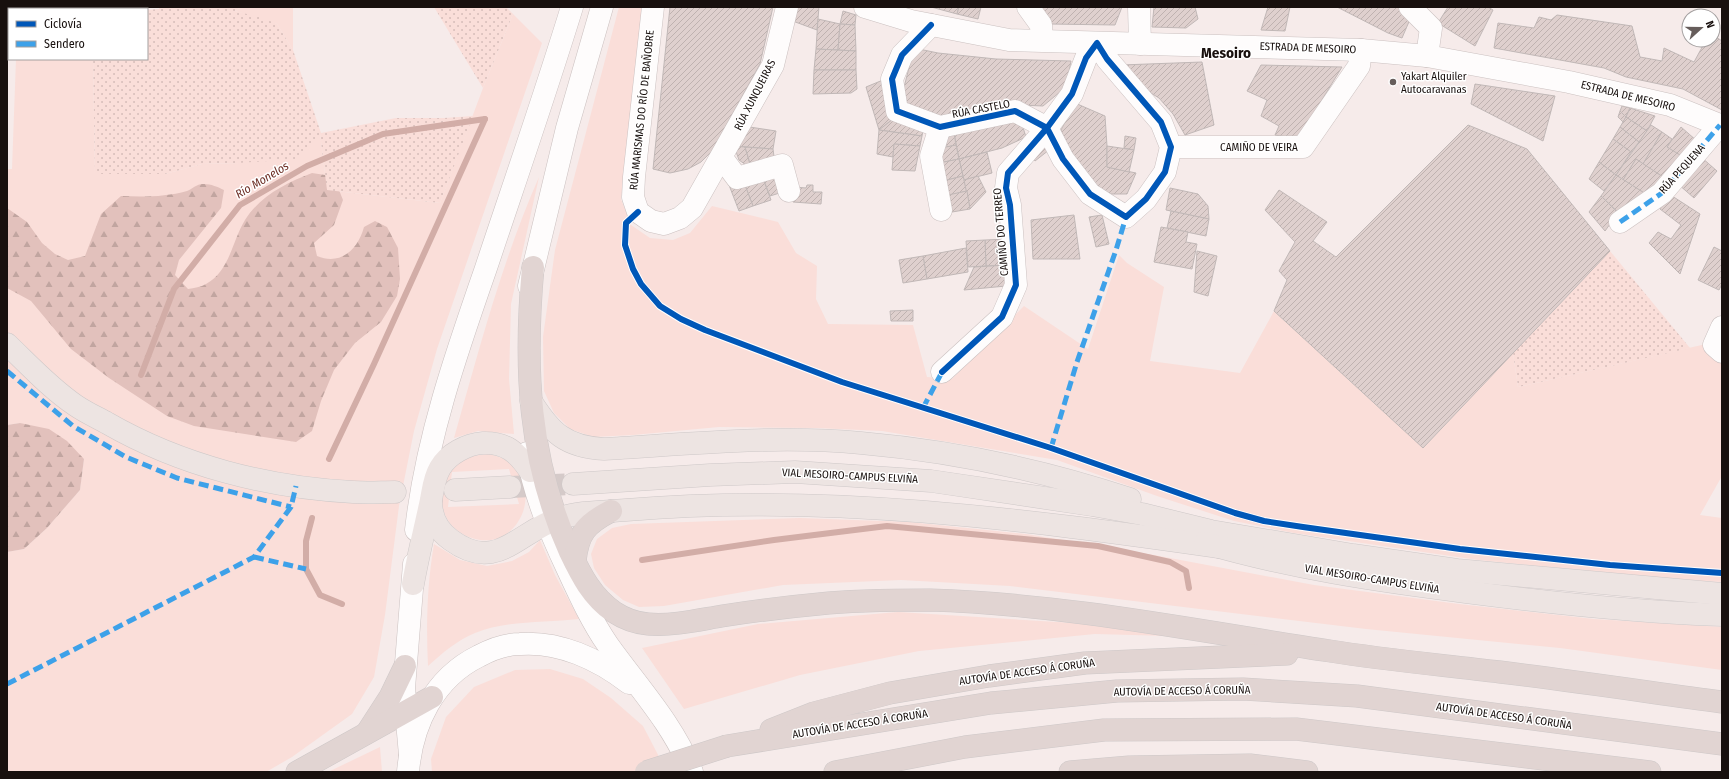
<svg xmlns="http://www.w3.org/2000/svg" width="1729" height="779" viewBox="0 0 1729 779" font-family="'Fira Sans Condensed',sans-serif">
<defs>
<pattern id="forest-firs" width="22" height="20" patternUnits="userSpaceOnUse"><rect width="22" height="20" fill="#e2c1bc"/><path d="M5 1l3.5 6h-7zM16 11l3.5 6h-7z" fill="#c1a5a0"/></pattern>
<pattern id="garden-dots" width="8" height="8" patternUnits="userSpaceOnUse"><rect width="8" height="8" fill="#faded9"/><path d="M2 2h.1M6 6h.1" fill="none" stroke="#d6bdb9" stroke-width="1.8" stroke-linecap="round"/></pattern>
<pattern id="building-hatch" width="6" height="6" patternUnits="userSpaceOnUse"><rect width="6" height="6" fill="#dfd0ce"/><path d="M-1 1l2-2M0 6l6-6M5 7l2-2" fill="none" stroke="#bfb2b0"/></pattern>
</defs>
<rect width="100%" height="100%" fill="#f6ebea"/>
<g fill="#faded9" fill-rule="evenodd">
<rect x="18" y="7" width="75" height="2"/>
<path d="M241,7H293V50L277,24L235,11Z"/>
<path d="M619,7H642L621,199L631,225L650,238L673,240L690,233L712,206L778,222L796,253L817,266L816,299L828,324L913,325L927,377L952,379L1024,306L1088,349L1119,255L1127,263L1164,287L1150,361L1240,373L1274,311L1423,448L1513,353L1518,387L1706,344L1722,359V476L1700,515L1722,518V582L1684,580L1478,560L1294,533L1234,521L1157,496L1057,460L882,431L817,428L719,427L633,435L593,437L570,429L554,413L544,391L543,337L555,250Z"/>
<path d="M513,14L542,43L437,349L414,431L399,506L385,615L374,677L352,714L292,757L266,772H7V552L24,549L47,528L80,490L84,459L20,423L7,425V169H12L16,59H93L95,174H165L202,164L239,163L320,133L327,190L440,203L483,88Z"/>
<path d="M539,177L511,304L509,379L514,434L478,431L454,438C479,350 502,261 539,177Z"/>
<path d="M490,454C495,456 502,457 507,461C547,489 517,556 469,537C458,533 448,524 444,512C442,507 440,500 440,494C441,483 453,464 463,459C471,455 481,455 490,454ZM509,469L519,504L448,507L452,472Z"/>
<path d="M800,518L909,522L1026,534L1154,555L1314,585L1459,604L1594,619L1722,627V670L1560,648L1366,629L1010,586L901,580L783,585L664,606L639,607L623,600L605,585L594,568L591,554L597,539L612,528L631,524Z"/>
<path d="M540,540L555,575L579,619C546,623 506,620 475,633C459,639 441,654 428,666C426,625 427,585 434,544L460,560L487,566L512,561L529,552Z"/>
<path d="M898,612L1122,626L1169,636L1095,634L919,651L800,675L684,709L642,648L758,624Z"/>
<path d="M550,669L583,679L611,698L643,726L667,772H432L431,759L446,717L474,687L515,670Z"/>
<path d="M380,747L382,772H328Z"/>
</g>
<g fill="url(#forest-firs)">
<path d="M312,173L325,175L335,180L343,200L334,225L314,243L317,256C341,266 358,249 364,227L375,221L387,227L398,248L400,279L397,296L381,322L355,343L334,370L321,401L312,431L296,442L194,426L167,416L109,378L71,349L31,301L7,288V208L27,222L42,243L55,254L68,260L85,256L101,214L121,196C143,197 166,197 187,191C192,189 198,183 204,184C211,184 218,187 224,190L221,208L179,260L175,275L188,289C194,288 201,287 206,284C230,271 232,241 245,220C260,196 286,183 312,173Z"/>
<path d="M20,423L49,429L67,441L84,459L80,490L47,528L24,549L7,552V425Z"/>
</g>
<g fill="url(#garden-dots)">
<path d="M159,7H241L235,11L263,18L277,24L293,50L321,133L396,118H444L473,116L440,203L327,190L320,134L297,159L239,163L202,164L165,174H95L93,59H147V10L159,9Z"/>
<path d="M434,7H506L513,14L483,88Z"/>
<path d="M1610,251L1690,348L1518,387L1513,353Z"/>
</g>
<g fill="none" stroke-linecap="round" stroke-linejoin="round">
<g stroke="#d2ada7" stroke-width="6">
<path d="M141,375L174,289L240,205L307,166L383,134L485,119"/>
<path d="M329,459L374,364L485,119"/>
<path d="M312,518L306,541V569L320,595L342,604"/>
<path d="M642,560L774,540L887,526L1098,546L1170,562L1186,571L1189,588"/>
</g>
</g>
<g fill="url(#building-hatch)" stroke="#c1b8b7">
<path d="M670,7H773L760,64L712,151L701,162L688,169L670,173L653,169Z"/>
<path d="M794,7H819L817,30L790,20Z"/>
<path d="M931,7H959L957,14Z"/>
<path d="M959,7H981L978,19L957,14Z"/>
<path d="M1035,7H1122L1115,25L1050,24Z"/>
<path d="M1154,7H1195L1198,19L1186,28L1152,27Z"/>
<path d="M1268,7H1290L1285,31L1261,30Z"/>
<path d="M1337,7H1400L1411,17L1402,38L1388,33Z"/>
<path d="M1448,7H1488L1493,10L1475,46L1438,23Z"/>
<path d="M843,11L856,15L855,25L840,24Z"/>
<path d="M1557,15L1632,26L1640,57L1662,61L1664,48L1694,62L1706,40H1713V35L1722,41V110L1683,89L1626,77L1604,68L1494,48L1498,23L1534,28L1539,17L1551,20Z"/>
<path d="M818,19L840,24L838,50L816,49Z"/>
<path d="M840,24L855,25L856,51L838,50Z"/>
<path d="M914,48L938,53L996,59L1071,61L1066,87L1043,106L1020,105L937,121L898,111Z"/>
<path d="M816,49L856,51V70H814Z"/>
<path d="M1202,62L1214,125L1185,135L1173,114L1159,98L1130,80L1121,65Z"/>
<path d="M1261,65L1342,67L1298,139L1275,135L1279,126L1261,116L1267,100L1247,91Z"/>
<path d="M814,70H856L857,89L851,93L813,94Z"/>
<path d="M883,80L893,119L879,130L866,87Z"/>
<path d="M1475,84L1555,96L1543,141L1471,104Z"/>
<path d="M1075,103L1105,116L1107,146V167L1136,173L1127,194H1102L1070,155L1061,130Z"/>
<path d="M1622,106L1630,108L1626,117L1620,111Z"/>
<path d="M1630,108L1655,116L1647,131L1626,117Z"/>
<path d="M1620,111L1626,117L1623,122L1618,117Z"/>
<path d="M1626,117L1647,131L1639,142L1620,127Z"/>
<path d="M1020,118L1026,137L1002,148L959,159L954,133Z"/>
<path d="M893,119L924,126L922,136L879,130Z"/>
<path d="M1468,125L1527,149L1610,251L1423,448L1274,311L1287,280L1279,271L1295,242L1265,210L1279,190L1327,222L1313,241L1336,257Z"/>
<path d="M1651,125L1662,132L1643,164L1636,159L1623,180L1616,175Z"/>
<path d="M743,126L776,131L773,149L734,146Z"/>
<path d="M1620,127L1639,142L1631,152L1613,139Z"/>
<path d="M1681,127L1697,141L1683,158L1667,147Z"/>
<path d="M879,130L922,136L920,146L894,144L893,157L877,154Z"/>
<path d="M1662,132L1672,139L1667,147L1680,155L1663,177L1643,164Z"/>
<path d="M954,133L956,145L947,147L945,135Z"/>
<path d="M1125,136L1136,138L1134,150L1124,148Z"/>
<path d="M1613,139L1631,152L1616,175L1599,162Z"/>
<path d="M1044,141L1049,150L1035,161L1030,154Z"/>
<path d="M894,144L920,146L915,171L892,170Z"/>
<path d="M956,145L959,159L939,163L936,149Z"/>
<path d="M734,146L745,147L750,164L746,165L739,160Z"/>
<path d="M1107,146L1134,150L1129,172L1107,167Z"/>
<path d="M745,147L773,149L775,164L752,170Z"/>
<path d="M987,152L992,173L964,180L959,159Z"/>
<path d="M1701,157L1717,171L1694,198L1678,184Z"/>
<path d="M959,159L963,176L943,181L939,163Z"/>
<path d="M1636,159L1663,177L1649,196L1623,180Z"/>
<path d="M1599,162L1616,175L1604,191L1589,179Z"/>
<path d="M780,174L786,191L770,196L762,176Z"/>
<path d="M1616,175L1649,196L1621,215L1601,196Z"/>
<path d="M762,176L771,200L753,206L743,180Z"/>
<path d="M963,176L967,191L946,196L943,181Z"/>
<path d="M978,176L986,192L970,209L964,180Z"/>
<path d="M743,180L753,206L739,211L729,185Z"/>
<path d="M807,185H813V192H822L821,204L793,202L794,187L806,188Z"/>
<path d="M1170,188L1198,194L1208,206L1209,219L1166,210Z"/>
<path d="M967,191L970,209L946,213L943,196Z"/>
<path d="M1669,194L1700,214L1680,274L1649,243L1658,232L1671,239L1681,225L1660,209Z"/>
<path d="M1601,196L1618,213L1605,231L1589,212Z"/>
<path d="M1171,211L1209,219L1206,236L1167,228Z"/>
<path d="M1074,215L1080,259H1033L1031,220Z"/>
<path d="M1102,215L1109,244L1096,247L1089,217Z"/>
<path d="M1161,227L1188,232L1186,242L1197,244L1192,269L1154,262Z"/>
<path d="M1008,239L1007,265L986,266L985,240Z"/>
<path d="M985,240L986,266L968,267L966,241Z"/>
<path d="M1714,247L1722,251V284L1719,290L1698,280Z"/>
<path d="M966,248L968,272L927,279L923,256Z"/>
<path d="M1197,251L1217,256L1208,296L1194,292Z"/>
<path d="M923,256L927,279L903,283L899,260Z"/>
<path d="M1007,265L1006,286L964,290L974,267Z"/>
<path d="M913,310V321H891L890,311Z"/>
</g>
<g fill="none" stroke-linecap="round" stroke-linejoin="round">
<path stroke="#d5cac9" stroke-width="22" stroke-dasharray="22 11" stroke-linecap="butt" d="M510,487L573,484"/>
<defs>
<g id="minor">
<path d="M653,7L634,177L633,197L638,212L651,221L664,224L680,218L692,208L773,65L787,7"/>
<path d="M865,7L911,21L1009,40L1361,50L1427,56L1569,82L1670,105L1722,126"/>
<path d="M1028,7L1041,25L1042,40"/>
<path d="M1139,7L1140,44"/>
<path d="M1410,7L1431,28L1427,56"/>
<path d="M931,25L902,55L892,79L897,111L940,127L1015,111L1047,128L1063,159L1090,194L1126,217L1146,199L1165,172L1171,147L1161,122L1107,59L1097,43L1086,58L1072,94L1047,128L1008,173L1006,188L1010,205L1016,285L1002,317L942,372"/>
<path d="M940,127L931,156L941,210"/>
<path d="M1171,147H1303L1359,66L1361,50"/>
<path d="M722,158L737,178L782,165L789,191"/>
<path d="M1620,222L1662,193L1720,125"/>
<path d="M529,286L567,128L602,7"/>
<path d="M1722,327L1714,345L1722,352"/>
<path d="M527,453C534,494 550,532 568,570C580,596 592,622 608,645C638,687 673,724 692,772"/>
<path d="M416,530C426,440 456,354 486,268C515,181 545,95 572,7"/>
<path d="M410,755L404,688L414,564"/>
<path d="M408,772C412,724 434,678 479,656C492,649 505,644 520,644C559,641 598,659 629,683"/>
</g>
<g id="major">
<path d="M7,344C29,365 50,388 75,405C85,412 96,417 107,423C180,465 268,488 353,492C367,493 381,492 395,492"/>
<path d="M531,401C551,433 566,447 604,449C689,444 776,435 861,443C952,451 1043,470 1130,499"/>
<path d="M573,484L710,475L795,472L931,481L1092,505L1142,514L1211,531L1353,555L1457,570L1722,594"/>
<path d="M455,490L510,487"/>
<path d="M431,501C431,517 437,530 451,540C497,574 518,531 560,518C581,511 604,512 626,510C825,493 1022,519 1219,547"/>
<path d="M1205,543C1290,568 1378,581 1466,592C1551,603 1637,612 1722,615"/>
<path d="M413,584C418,556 425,528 431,500C433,489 434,478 440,468C448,454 467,444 483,443C506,442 518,453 530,471"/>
</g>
<g id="highway">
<path d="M533,267C524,368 528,459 570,552C581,575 592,597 614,612C623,618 636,623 648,624C673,626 698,620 722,616C754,611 786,607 819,604C855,600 894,600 930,600C1065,604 1198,631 1330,651C1386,660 1443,665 1500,672C1574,681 1648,692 1722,702"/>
<path d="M575,561C578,533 586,524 611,511"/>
<path d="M771,730L814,713L890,693L989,676L1085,663L1287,654"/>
<path d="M368,731L390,697L405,666"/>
<path d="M727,746L991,703L1117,691L1243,689L1357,696L1722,744"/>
<path d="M297,772L432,697"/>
<path d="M835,772L965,747L1104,730L1296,729L1650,772"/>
<path d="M1070,772L1129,767L1250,765L1307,772"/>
</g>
</defs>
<use href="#minor" stroke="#cbc1c0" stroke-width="23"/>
<use href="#major" stroke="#cec8c8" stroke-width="23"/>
<use href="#highway" stroke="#cec8c8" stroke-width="23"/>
<use href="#minor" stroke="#fefcfc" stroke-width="22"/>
<use href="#major" stroke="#ede4e2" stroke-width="22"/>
<use href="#highway" stroke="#e1d4d2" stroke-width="22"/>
<defs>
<path id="highway-bridge" d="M646,772L727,746"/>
</defs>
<use href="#highway-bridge" stroke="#cec8c8" stroke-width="23" stroke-linecap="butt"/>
<use href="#highway-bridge" stroke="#e1d4d2" stroke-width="22"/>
<g stroke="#3da1e9" stroke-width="5" stroke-dasharray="10 5" stroke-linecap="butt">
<path d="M1620,222L1662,193L1720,125"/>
<path d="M7,371L73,426L126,457L177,478L291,507"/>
<path d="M923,408L942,372"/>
<path d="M1051,448L1077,362L1116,250L1126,217"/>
<path d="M254,557L306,569"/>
<path d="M7,684L254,557L291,507L296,486"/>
</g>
<defs>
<g id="cycleway">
<path d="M931,25L902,55L892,79L897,111L940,127L1015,111L1047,128L1063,159L1090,194L1126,217L1146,199L1165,172L1171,147L1161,122L1107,59L1097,43L1086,58L1072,94L1047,128L1008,173L1006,188L1010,205L1016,285L1002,317L942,372"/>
<path d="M638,212L626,223L625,245L633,269L641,284L660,306L681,319L705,330L842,382L1051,448L1235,513L1264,521L1303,527L1460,549L1610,565L1722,573"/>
</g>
</defs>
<use href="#cycleway" stroke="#fff" stroke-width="8"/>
<use href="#cycleway" stroke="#0057b8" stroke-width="6"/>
</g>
<circle fill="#665d5b" stroke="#fff" stroke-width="1.5" cx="1393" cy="82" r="4"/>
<g text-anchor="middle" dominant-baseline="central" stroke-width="3" stroke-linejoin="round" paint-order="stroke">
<g font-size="11" fill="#18100e" stroke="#fff">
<text transform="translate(1308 48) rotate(2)">ESTRADA DE MESOIRO</text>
<text transform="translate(755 95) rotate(-63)">RÚA XUNQUEIRAS</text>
<text transform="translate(1628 96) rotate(14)">ESTRADA DE MESOIRO</text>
<text transform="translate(981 109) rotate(-11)">RÚA CASTELO</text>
<text transform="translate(642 110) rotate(-84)">RÚA MARISMAS DO RÍO DE BAÑOBRE</text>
<text x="1259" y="147">CAMIÑO DE VEIRA</text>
<text transform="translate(1682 169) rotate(-48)">RÚA PEQUENA</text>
<text transform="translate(1001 232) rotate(-95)">CAMIÑO DO TERREO</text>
<text transform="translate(850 476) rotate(3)">VIAL MESOIRO-CAMPUS ELVIÑA</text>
<text transform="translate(1372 579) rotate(9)">VIAL MESOIRO-CAMPUS ELVIÑA</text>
<text transform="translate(1027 672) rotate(-8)">AUTOVÍA DE ACCESO Á CORUÑA</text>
<text transform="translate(1182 691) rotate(-1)">AUTOVÍA DE ACCESO Á CORUÑA</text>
<text transform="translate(1504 716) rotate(8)">AUTOVÍA DE ACCESO Á CORUÑA</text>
<text transform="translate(860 724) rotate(-9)">AUTOVÍA DE ACCESO Á CORUÑA</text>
</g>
<g font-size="11" fill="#18100e" stroke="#fff" text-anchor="start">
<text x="1401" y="76">Yakart Alquiler<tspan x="1401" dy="13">Autocaravanas</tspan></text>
</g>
<g font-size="12" font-style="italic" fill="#6d2f26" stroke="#fff">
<text transform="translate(262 180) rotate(-31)">Río Monelos</text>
</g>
<g font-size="15" font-weight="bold" fill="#18100e" stroke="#fff">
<text x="1226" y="53">Mesoiro</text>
</g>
</g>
<rect width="1729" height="779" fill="none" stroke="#18100e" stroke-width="16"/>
<rect x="8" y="8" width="140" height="52" fill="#ffffff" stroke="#a39f9f"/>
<rect x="16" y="21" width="20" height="6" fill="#0057b8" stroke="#a39f9f"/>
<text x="44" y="28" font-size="12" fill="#18100e">Ciclovía</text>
<rect x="16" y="41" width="20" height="6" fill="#3da1e9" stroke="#a39f9f"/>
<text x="44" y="48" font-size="12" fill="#18100e">Sendero</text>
<g transform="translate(1701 28) rotate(69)"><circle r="19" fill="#ffffff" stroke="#a39f9f"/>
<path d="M0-3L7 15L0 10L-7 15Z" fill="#665d5b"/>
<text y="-6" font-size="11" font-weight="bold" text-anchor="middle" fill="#18100e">N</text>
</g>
</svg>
